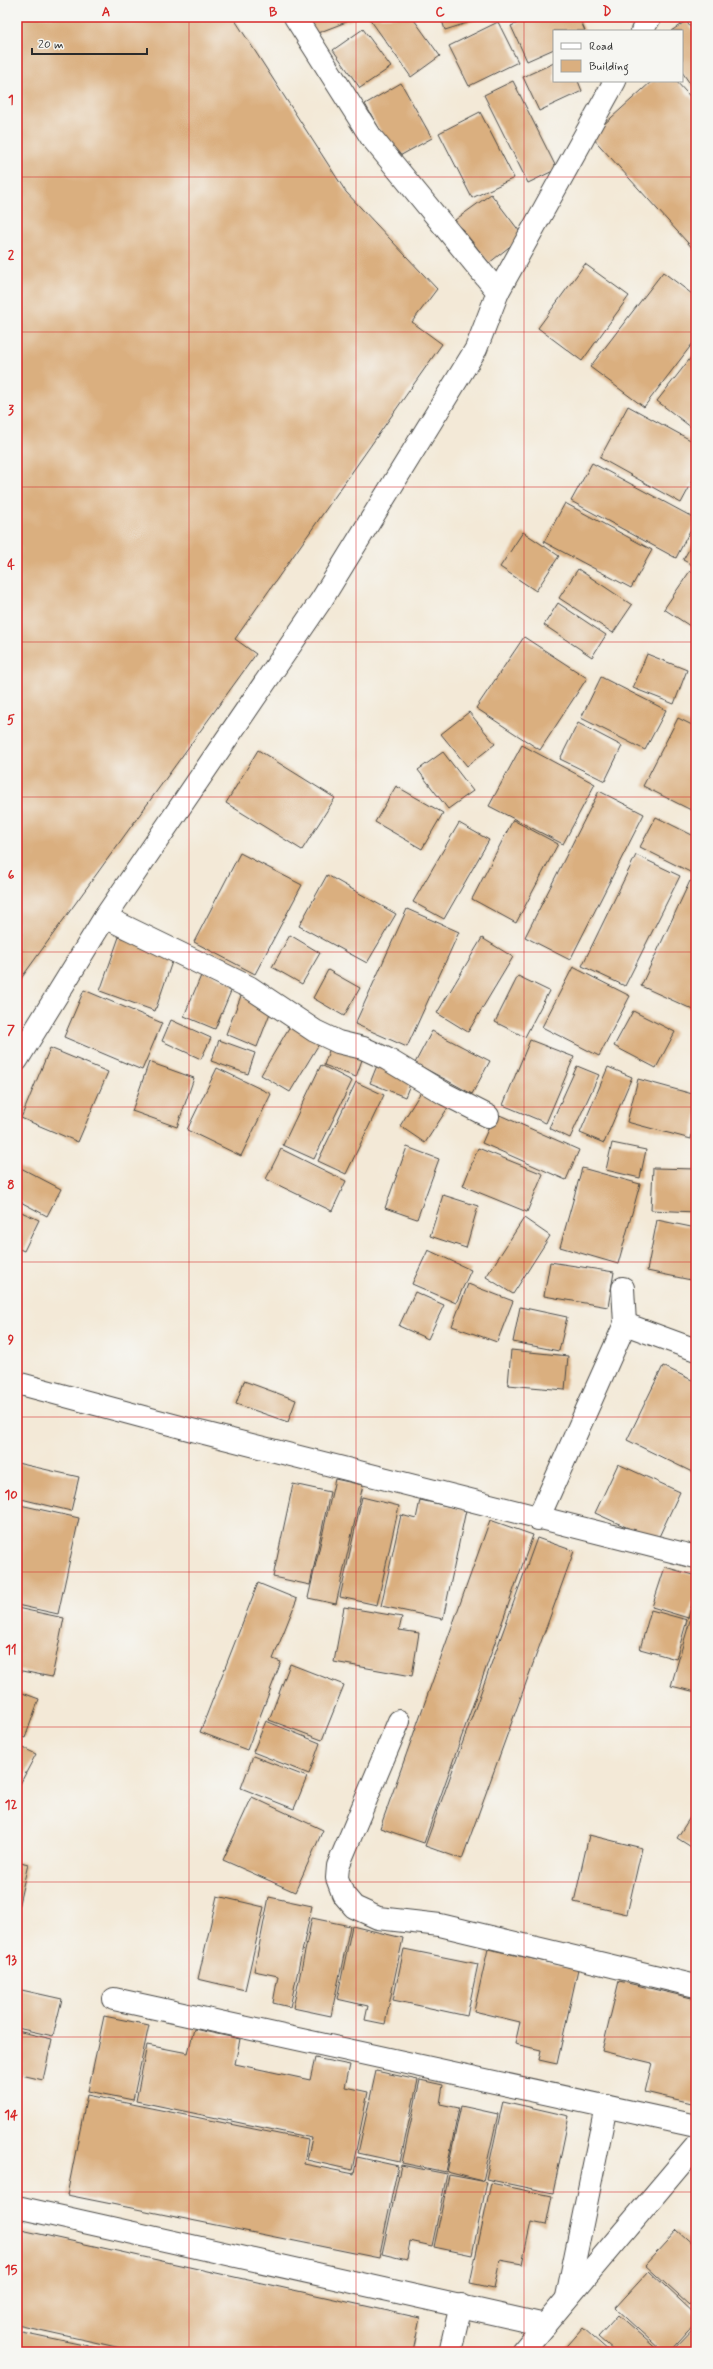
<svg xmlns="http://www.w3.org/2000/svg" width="713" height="2369" viewBox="0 0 713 2369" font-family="Mynerve,sans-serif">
<rect width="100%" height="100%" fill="#f6f6f2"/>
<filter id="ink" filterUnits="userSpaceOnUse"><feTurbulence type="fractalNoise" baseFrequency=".025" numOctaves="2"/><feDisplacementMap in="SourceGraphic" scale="8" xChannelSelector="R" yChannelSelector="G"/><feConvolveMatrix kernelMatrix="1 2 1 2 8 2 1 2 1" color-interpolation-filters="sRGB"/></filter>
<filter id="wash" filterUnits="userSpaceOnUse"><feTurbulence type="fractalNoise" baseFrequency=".012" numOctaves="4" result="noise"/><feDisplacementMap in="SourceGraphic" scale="16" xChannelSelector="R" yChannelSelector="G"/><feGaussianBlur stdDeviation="0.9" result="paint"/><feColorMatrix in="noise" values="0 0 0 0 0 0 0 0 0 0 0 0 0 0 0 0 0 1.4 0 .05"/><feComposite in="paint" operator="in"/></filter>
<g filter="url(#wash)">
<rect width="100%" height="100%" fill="#f3e9d7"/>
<g id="blocks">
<g fill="#daaf7f">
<path d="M17,17H233L346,192L437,289L412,322L442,344L235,639L256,654L17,984Z"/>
<path d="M309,17H353L354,19L315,34Z"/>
<path d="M371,17H412L440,56L411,77L369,18Z"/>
<path d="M441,17H486L445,30Z"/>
<path d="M531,17H579L585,31H554V49L527,61L511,26Z"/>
<path d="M686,21L696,35V86L693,88L682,72V31H671Z"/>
<path d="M498,22L518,62L469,86L449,46Z"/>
<path d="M363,29L391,67L360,88L333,50Z"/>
<path d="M554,63V81H578L582,91L539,111L523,77Z"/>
<path d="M513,81L557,169L528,183L484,95Z"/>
<path d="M652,81H676L696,103V252L591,136Z"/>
<path d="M401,83L432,138L396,158L365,104Z"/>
<path d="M480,112L514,178L472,198L439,133Z"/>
<path d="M491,194L523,236L489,263L455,220Z"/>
<path d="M585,264L629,296L582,361L538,328Z"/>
<path d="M663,272L696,297V339L644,407L590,367Z"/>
<path d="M696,351V431L657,401Z"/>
<path d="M628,406L696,443V475L681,503L600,458Z"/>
<path d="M592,463L696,519L676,558L571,501Z"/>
<path d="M565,503L652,550L631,588L544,542Z"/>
<path d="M523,532L559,556L536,591L500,567Z"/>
<path d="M696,537V567L683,560Z"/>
<path d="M578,569L632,605L613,633L559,598Z"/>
<path d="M690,571L696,576V630L664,609Z"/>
<path d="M558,603L606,635L592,657L544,625Z"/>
<path d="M524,637L587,678L540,750L476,708Z"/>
<path d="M647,654L687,670L674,704L633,688Z"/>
<path d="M601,677L666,710L645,750L581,718Z"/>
<path d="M469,712L495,744L467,766L441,734Z"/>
<path d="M678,718L696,727V800L691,810L643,786Z"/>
<path d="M578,723L622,746L605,781L560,759Z"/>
<path d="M522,745L595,784L563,844L489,806Z"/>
<path d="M258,750L335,798L302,850L226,803Z"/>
<path d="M443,752L473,791L448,809L418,770Z"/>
<path d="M396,786L443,813L422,849L375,822Z"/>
<path d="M599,791L644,814L570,960L525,937Z"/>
<path d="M656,817L696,837V875L640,847Z"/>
<path d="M513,820L558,844L516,923L472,899Z"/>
<path d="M459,823L489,840L444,919L413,902Z"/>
<path d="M240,853L302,885L255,974L194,942Z"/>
<path d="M636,855L680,876L625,986L582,966Z"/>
<path d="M327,875L396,914L367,963L299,926Z"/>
<path d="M690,881L696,883V1011L641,986Z"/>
<path d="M407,909L459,932L407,1047L355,1024Z"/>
<path d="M290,935L320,953L302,984L272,967Z"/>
<path d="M119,937L174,956L155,1011L100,991Z"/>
<path d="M482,938L513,957L468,1032L437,1013Z"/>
<path d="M573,967L630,996L599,1056L542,1027Z"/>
<path d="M328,970L360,988L344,1016L313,998Z"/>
<path d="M203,971L234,984L215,1029L184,1016Z"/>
<path d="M518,976L549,991L525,1037L495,1022Z"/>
<path d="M84,990L162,1023L142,1070L64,1037Z"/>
<path d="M241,996L272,1008L257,1047L226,1034Z"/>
<path d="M633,1011L675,1032L656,1068L614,1046Z"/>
<path d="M171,1020L211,1038L201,1059L162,1041Z"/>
<path d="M293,1021L322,1039L290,1092L261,1075Z"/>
<path d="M432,1031L490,1061L472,1094L415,1063Z"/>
<path d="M219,1040L255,1053L248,1074L211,1061Z"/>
<path d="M530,1040L574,1057L546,1123L503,1105Z"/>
<path d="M332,1042L364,1054L356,1077L324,1065Z"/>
<path d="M50,1048L108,1072L78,1142L21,1118Z"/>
<path d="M149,1062L194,1078L177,1127L132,1111Z"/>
<path d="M378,1063L413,1077L405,1097L370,1083Z"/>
<path d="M321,1065L352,1081L314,1159L283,1145Z"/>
<path d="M577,1066L599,1075L570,1138L549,1128Z"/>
<path d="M608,1067L632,1077L604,1143L580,1133Z"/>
<path d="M217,1068L271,1094L241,1156L187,1130Z"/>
<path d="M638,1079L696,1095V1117L691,1139L627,1122Z"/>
<path d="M356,1082L384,1095L346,1174L318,1161Z"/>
<path d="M424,1087L451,1103L425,1143L400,1126Z"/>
<path d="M495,1113L579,1150L566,1180L482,1143Z"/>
<path d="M612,1143L646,1150L640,1178L606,1170Z"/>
<path d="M407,1147L439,1159L417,1219L385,1208Z"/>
<path d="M478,1148L543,1174L527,1212L463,1186Z"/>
<path d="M281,1149L346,1181L332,1211L266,1179Z"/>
<path d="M17,1166L61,1189L47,1216L17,1200Z"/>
<path d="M582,1168L640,1184L618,1264L560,1247Z"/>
<path d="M653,1168L696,1169V1212L651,1210Z"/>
<path d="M443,1195L478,1206L466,1248L430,1236Z"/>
<path d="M17,1210L39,1220L24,1251L17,1248Z"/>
<path d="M524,1218L550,1236L513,1294L486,1277Z"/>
<path d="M657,1220L696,1228V1281L647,1271Z"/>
<path d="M428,1250L471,1270L456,1303L412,1284Z"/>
<path d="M550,1262L614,1272L608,1307L544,1296Z"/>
<path d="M468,1284L513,1301L497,1342L452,1326Z"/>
<path d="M415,1292L444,1305L428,1339L399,1326Z"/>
<path d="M520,1307L567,1317L559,1351L513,1342Z"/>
<path d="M511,1350L568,1356L565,1390L508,1385Z"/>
<path d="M663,1366L696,1382V1474L627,1440Z"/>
<path d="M244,1381L296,1400L288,1422L236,1404Z"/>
<path d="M17,1463L79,1477L71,1511L17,1498Z"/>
<path d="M618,1464L680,1492L657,1541L595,1513Z"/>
<path d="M335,1479L363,1485L336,1604L308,1598Z"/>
<path d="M293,1484L330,1492L310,1585L273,1577Z"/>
<path d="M362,1497L399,1506L377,1605L340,1597Z"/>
<path d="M420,1500L466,1510L443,1619L381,1606L401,1515L416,1519Z"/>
<path d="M20,1505L79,1518L58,1614L17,1605V1520Z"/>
<path d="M490,1520L533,1535L424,1843L380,1828Z"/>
<path d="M537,1538L574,1551L462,1859L425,1846Z"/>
<path d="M665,1567L696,1576V1590L688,1618L652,1607Z"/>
<path d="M258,1583L297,1599L273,1659L281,1662L247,1750L200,1732Z"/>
<path d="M344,1607L402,1617L399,1630L419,1633L412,1676L334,1662Z"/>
<path d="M17,1608L64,1618L52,1677L17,1670Z"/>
<path d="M651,1610L687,1620L676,1659L640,1649Z"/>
<path d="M693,1610L696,1611V1692L671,1686Z"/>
<path d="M290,1664L344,1685L322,1740L269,1720Z"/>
<path d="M17,1691L39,1699L25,1738L17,1735Z"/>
<path d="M266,1721L320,1743L309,1774L253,1752Z"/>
<path d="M17,1745L36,1754L19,1786L17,1785Z"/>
<path d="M253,1756L307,1777L294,1809L241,1788Z"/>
<path d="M252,1797L323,1830L295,1892L223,1860Z"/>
<path d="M696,1808V1850L677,1838Z"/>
<path d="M589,1835L642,1848L627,1914L574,1902Z"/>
<path d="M17,1861L28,1864L18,1908H17Z"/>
<path d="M217,1896L264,1907L245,1990L198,1979Z"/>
<path d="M269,1897L312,1906L290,2007L273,2003L278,1976L254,1971Z"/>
<path d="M312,1918L350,1926L331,2016L293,2008Z"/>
<path d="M352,1926L403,1938L385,2024L365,2020L368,2006L337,1999Z"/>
<path d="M404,1949L478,1964L467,2016L393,2000Z"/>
<path d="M488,1949L578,1969L557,2064L539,2060L541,2050L515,2044L520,2022L474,2011Z"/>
<path d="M619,1981L696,1999V2104L645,2092L652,2063L602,2051Z"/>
<path d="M17,1989L62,1999L53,2036L17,2028Z"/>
<path d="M104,2016L149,2025L133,2100L88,2091Z"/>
<path d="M194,2029L240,2039L235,2064L310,2080L315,2058L350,2065L345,2087L368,2092L352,2170L307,2160L312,2138L136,2101L147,2045L188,2053Z"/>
<path d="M17,2031L52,2039L43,2080L17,2074Z"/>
<path d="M376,2071L418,2080L400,2162L358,2153Z"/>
<path d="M420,2080L443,2085L440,2104L459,2108L446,2172L402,2163Z"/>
<path d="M87,2095L308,2140L304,2164L354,2174L357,2157L398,2166L379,2258L67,2195Z"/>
<path d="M503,2101L569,2116L553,2193L486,2179Z"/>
<path d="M461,2106L498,2114L483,2181L447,2172Z"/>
<path d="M401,2165L447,2174L432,2246L410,2241L407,2260L382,2254Z"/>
<path d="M449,2175L487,2182L472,2255L434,2247Z"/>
<path d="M491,2183L552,2196L546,2225L531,2222L522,2264L500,2260L494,2288L470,2283Z"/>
<path d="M17,2229L420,2318L413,2352H139L17,2325Z"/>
<path d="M677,2230L696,2247V2297L689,2305L645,2265Z"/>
<path d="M649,2271L696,2315V2323L670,2352H663L615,2308Z"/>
<path d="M618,2315L660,2352H615L598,2337Z"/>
<path d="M696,2327V2352H672Z"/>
<path d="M583,2328L610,2352H562Z"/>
<path d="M17,2331L112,2351V2352H17Z"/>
</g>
</g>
</g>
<g filter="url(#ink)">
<use href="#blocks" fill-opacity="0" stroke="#494845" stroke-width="1"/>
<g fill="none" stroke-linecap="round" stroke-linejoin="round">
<defs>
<g id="minor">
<path d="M295,17L371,137L498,292"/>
<path d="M642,31L650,17"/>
<path d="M105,917L249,987L315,1031L338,1042L363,1048L387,1059L445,1094L488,1116"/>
<path d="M17,1060L105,917L322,599L476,349L498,292L615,81"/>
<path d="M625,1324L696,1350"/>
<path d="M17,1383L192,1430L696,1557"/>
<path d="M538,1519L625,1324L623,1288"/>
<path d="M399,1721L338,1866L337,1878L343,1894L354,1907L378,1918L440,1925L696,1986"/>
<path d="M114,1999L696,2126"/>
<path d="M17,2207L545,2325"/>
<path d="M567,2297L606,2106"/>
<path d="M450,2352L461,2305"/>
<path d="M522,2352L696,2146"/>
</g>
</defs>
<use href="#minor" stroke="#494845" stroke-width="24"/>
<use href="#minor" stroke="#fff" stroke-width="22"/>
</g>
</g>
<path fill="none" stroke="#d62828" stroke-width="1" stroke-opacity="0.55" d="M189,17V2352M356,17V2352M524,17V2352M17,177H696M17,332H696M17,487H696M17,642H696M17,797H696M17,952H696M17,1107H696M17,1262H696M17,1417H696M17,1572H696M17,1727H696M17,1882H696M17,2037H696M17,2192H696"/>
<rect width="713" height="2369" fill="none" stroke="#f6f6f2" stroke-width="44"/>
<rect x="553" y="30" width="130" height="52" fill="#f6f6f2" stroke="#a5a5a2"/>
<rect x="561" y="43" width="20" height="6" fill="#ffffff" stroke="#a5a5a2"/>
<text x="589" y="50" font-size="12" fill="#2b2b2b">Road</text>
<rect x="561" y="60" width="20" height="12" fill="#daaf7f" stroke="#a5a5a2"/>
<text x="589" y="70" font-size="12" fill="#2b2b2b">Building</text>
<path d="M32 48v6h115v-6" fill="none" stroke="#2b2b2b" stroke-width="2"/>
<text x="38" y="48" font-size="12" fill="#2b2b2b" stroke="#f6f6f2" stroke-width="3" paint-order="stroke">20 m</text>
<rect x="22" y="22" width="669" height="2325" fill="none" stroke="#d62828" stroke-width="1.5"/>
<g font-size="13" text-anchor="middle" font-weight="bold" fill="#d62828">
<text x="106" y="16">A</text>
<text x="273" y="16">B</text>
<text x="440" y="16">C</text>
<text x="607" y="16">D</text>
<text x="11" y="104">1</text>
<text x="11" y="259">2</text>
<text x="11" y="414">3</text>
<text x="11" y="569">4</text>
<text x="11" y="724">5</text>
<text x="11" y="879">6</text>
<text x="11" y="1034">7</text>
<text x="11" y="1189">8</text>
<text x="11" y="1344">9</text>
<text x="11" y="1499">10</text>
<text x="11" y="1654">11</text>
<text x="11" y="1809">12</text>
<text x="11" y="1964">13</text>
<text x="11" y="2119">14</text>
<text x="11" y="2274">15</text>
</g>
</svg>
